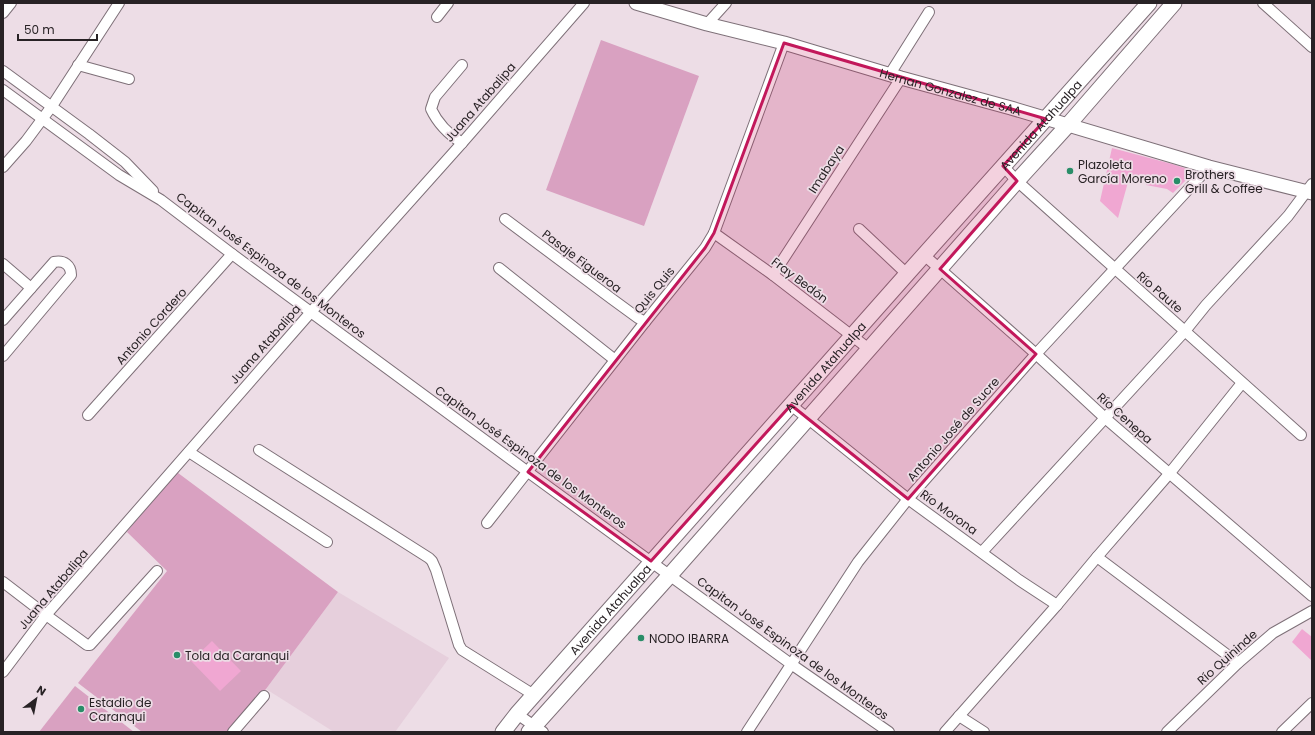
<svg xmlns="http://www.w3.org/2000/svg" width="1315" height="735" viewBox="0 0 1315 735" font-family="Poppins,sans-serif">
<rect width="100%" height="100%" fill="#eddde6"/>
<path fill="#e6cfdc" d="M338,592L449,658L395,732H334L266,689Z"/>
<g fill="#d9a1c1">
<path d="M601,40L699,76L644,226L546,190Z"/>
<path d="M174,470L338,592L266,689L227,732H142L78,683L167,571L127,532Z"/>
<path d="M75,686L134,732H39Z"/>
</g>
<g fill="#f0a7d2">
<path d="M1112,148L1172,164L1194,171V172L1173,193L1167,189L1146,185L1147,180L1130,175L1118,218L1100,201Z"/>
<path d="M1302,629L1312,637V661L1292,642Z"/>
<path d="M212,641L241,671L220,691L191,661Z"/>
</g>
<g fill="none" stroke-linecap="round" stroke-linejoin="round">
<defs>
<g id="minor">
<path d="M1263,3L1312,47"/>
<path d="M3,13L11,3"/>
<path d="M437,17L448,3"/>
<path d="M707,24L726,3"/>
<path d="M78,65L129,79"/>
<path d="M3,71L89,134L125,162L153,191"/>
<path d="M890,74L929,12"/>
<path d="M3,90L119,175L161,200L232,254L528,472L791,664L889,732"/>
<path d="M462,143C448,134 438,124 431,109L435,97L462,65"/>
<path d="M1003,166L1017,181L1301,435"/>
<path d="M3,167L26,141L52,106L119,3"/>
<path d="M505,219L612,299L638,318L645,322"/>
<path d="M859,229L907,274"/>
<path d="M714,233L773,275L869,349"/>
<path d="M924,255L1036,354L1105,418L1312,596"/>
<path d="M3,264L31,288"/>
<path d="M499,268L615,360"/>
<path d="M773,275L901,78"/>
<path d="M3,320L54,262C64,260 71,265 71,275L3,356"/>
<path d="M791,405L908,499L1019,580L1057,605"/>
<path d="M88,415L232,254"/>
<path d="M259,450L429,558L432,561L436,570L459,645L462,650L534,695"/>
<path d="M189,452L327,542"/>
<path d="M487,523L645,322L705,248L714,233L784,43"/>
<path d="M982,552L1185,331L1206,305L1288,216L1312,184"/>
<path d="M1097,557L1238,663"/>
<path d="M3,582L46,615L87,645H90L157,571"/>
<path d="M3,672L46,615L311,312L462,143L584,3"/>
<path d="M517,714L543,732"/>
<path d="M959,716L984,732"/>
<path d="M233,732L264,696"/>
<path d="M747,732L858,562L908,499L1036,354L1209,167"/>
<path d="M945,732L1057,605L1097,557L1169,474L1242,383"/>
<path d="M1167,732L1238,663L1273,633L1312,611"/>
<path d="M1282,732L1312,703"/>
</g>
<g id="tertiary">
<path id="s1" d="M636,3L707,24L784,43L901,78L1011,108L1209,167L1312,193"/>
</g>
<g id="secondary">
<path id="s2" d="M503,732L517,714L907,274L1149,3"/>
<path d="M529,732L670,575L1017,181L1068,125L1174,3"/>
</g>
</defs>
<use href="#minor" stroke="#7e7078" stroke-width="12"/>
<use href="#tertiary" stroke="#7e7078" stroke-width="15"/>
<use href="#secondary" stroke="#7e7078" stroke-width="17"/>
<use href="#minor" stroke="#fff" stroke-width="10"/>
<use href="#tertiary" stroke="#fff" stroke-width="13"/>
<use href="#secondary" stroke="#fff" stroke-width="15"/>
</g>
<path fill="#c2185b" fill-opacity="0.2" stroke="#c2185b" stroke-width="3" stroke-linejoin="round" d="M784,43L1046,119L1003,166L1017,181L940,269L1036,354L908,499L791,405L651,561L528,472L705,248L714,233Z"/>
<g fill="#298d68" stroke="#eddde6" stroke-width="1.5">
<circle cx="1070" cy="171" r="4"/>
<circle cx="1177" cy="181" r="4"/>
<circle cx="641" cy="638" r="4"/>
<circle cx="177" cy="655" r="4"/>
<circle cx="81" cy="709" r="4"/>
</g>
<g text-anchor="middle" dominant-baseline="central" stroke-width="3.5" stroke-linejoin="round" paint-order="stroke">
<g font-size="12" fill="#282225" stroke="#eddde6">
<text stroke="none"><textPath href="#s1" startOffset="327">Hernan Gonzalez de SAA</textPath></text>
<text transform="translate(480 102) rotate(-49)">Juana Atabalipa</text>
<text stroke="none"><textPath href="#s2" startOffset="811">Avenida Atahualpa</textPath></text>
<text transform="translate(826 169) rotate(-57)">Imabaya</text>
<text transform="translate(582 261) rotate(37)">Pasaje Figueroa</text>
<text transform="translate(271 265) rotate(37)">Capitan José Espinoza de los Monteros</text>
<text transform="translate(800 280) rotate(37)">Fray Bedón</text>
<text transform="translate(654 290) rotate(-51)">Quis Quis</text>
<text transform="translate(1160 292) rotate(41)">Río Paute</text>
<text transform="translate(151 326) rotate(-48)">Antonio Cordero</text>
<text transform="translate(265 344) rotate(-49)">Juana Atabalipa</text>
<text stroke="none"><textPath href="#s2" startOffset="487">Avenida Atahualpa</textPath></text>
<text transform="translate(1125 418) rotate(42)">Río Cenepa</text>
<text transform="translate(953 429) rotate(-49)">Antonio José de Sucre</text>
<text transform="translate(531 457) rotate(36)">Capitan José Espinoza de los Monteros</text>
<text transform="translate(949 512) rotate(36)">Río Morona</text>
<text transform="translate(53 589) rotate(-50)">Juana Atabalipa</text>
<text stroke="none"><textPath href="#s2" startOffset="163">Avenida Atahualpa</textPath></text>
<text transform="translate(793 648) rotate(36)">Capitan José Espinoza de los Monteros</text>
<text transform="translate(1227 657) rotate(-42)">Río Quininde</text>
</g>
<g font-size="12" fill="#282225" stroke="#eddde6" text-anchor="start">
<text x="1078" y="164">Plazoleta<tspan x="1078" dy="14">García Moreno</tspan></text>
<text x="1185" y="174">Brothers<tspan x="1185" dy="14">Grill &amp; Coffee</tspan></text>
<text x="649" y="638">NODO IBARRA</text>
<text x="185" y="655">Tola da Caranqui</text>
<text x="89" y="702">Estadio de<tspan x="89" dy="14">Caranqui</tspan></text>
</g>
</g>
<rect width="1315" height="735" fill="none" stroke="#282225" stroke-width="8"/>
<g transform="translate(36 699) rotate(32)" stroke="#eddde6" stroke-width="3" paint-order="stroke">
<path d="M0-3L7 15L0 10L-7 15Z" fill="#282225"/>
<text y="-6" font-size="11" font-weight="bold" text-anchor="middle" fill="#282225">N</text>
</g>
<path d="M18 34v6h79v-6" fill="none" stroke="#282225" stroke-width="2"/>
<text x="24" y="34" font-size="12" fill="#282225" stroke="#eddde6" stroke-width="3" paint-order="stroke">50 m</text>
</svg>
